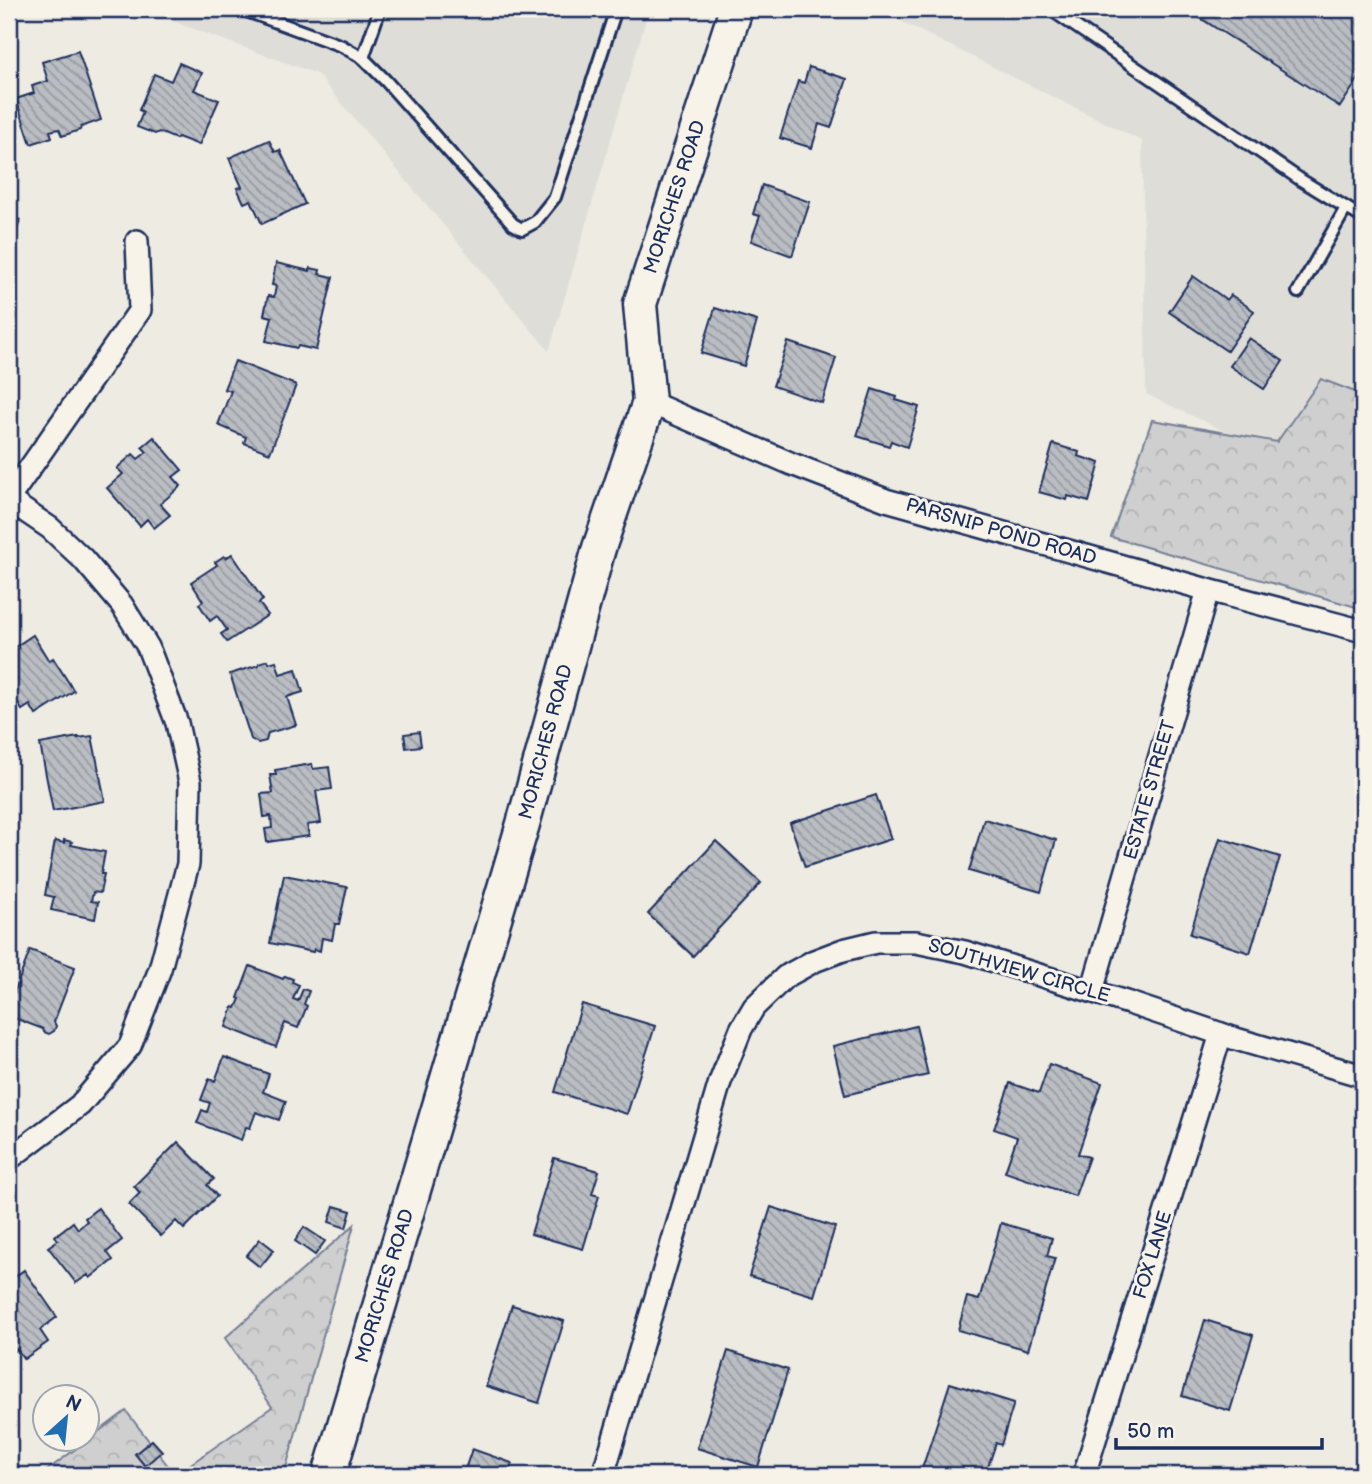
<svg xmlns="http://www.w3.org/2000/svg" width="1372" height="1484" viewBox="0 0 1372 1484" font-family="'Balsamiq Sans',sans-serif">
<defs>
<pattern id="forest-crowns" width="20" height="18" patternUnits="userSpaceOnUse" patternTransform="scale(1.75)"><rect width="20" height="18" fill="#cfcfcf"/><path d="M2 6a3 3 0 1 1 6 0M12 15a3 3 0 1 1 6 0" fill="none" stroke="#b1b2b4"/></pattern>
<pattern id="building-back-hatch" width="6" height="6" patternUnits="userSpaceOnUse" patternTransform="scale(1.75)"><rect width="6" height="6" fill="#babdc2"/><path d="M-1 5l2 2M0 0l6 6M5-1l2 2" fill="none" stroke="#969aa1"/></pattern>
</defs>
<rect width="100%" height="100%" fill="#eeebe2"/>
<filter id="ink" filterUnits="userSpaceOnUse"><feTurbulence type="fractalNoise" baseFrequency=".0143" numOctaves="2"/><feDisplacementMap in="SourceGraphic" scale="14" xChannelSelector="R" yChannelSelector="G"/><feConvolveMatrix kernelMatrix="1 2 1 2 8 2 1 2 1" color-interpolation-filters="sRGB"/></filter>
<g filter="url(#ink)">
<g fill="#deddd8">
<path d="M139,9H649L549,351L317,74Z"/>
<path d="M876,9H1363V493L1292,463L1146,394L1142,141Z"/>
</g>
<g fill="url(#forest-crowns)" stroke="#757f96" stroke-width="2">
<path d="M1321,379L1363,395V609L1111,537L1152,420L1277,442Z"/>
<path d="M354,1225L284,1475H41L126,1411L175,1475L272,1407L225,1338Z"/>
</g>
<g fill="url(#building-back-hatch)" stroke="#1b2f5e" stroke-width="2">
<path d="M1186,9H1363V72L1340,107Z"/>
<path d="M78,51L101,120L81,127L80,130L62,136L59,129L50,131L52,137L31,144L16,99L34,93L32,86L48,81L42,62Z"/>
<path d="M179,63L202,73L194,90L219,100L199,145L178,137L176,139L159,132L155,134L137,127L143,112L139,110L154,74L171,81Z"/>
<path d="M809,67L847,79L831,128L819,124L812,148L780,138L798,81L804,83Z"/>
<path d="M269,140L275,152L280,150L305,204L262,224L251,200L244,203L237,188L242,187L229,158Z"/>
<path d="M762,185L810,202L792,256L751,241L760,216L753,214Z"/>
<path d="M9,201L16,203L11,217L20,220L10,253L9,252Z"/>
<path d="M276,263L310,271V268L320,270L319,274L333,277L316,350L298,346L297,348L266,341L272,317L264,315L268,296L274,297L276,286L272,285Z"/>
<path d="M1193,276L1227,300L1231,295L1254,311L1227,351L1169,312Z"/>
<path d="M715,308L757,321L744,366L701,353Z"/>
<path d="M1249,338L1283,361L1264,389L1230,366Z"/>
<path d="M788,342L836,358L822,403L773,386Z"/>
<path d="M235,361L296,385L270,453L244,443L246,437L218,425L231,391L224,389Z"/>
<path d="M872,389L897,397L896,400L919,407L907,447L891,441L889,446L857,436Z"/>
<path d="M154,437L182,470L173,477L181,486L160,504L170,515L154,528L147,519L140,526L107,488L123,474L117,468L133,454L138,459L147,452L142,447Z"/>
<path d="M1053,444L1079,452L1078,456L1100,463L1089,502L1068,496L1067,500L1039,492Z"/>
<path d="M232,554L263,600L259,603L268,615L227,642L221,634L227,630L217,616L210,621L199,604L203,601L191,582L217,565L215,562L224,556L226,558Z"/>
<path d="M33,635L49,661L53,658L74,691L36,715L30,705L22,710L9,689V651Z"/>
<path d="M268,660L269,663L276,661L280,674L296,669L303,692L287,697L296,725L268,733L266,741L258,743L251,739L230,674L259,665V663Z"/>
<path d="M419,732L421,746L406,748L404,734Z"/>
<path d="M92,736L105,801L53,811L40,744L78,737V738Z"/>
<path d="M312,764L313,769L329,767L332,789L316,791L321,823L307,825L309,836L267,842L265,829L272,828L271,816L264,817L261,794L273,793L270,775H276L275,770Z"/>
<path d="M876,795L891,839L805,867L790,823Z"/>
<path d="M984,819L1056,840L1041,892L969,871Z"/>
<path d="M1220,838L1280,857L1250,953L1190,934Z"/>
<path d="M64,840L72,842L71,845L105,852L101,874H104L100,893L93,892L91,901L98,902L95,919L51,910L54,897L45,895L55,841L64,843Z"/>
<path d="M716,841L761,883L693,956L648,914Z"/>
<path d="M284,875L347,887L339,924H335L332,940L322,938L320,951L314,949L313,952L270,943Z"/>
<path d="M30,950L75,967L54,1022L56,1026L54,1031L49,1034L44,1032L43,1029L9,1016V1007Z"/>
<path d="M250,966L283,979L285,976L293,979L292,982L299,985L293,999L298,1001L303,989L309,991L304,1004L307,1006L298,1028L285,1023L276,1047L226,1027L233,1007L236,1008L240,999L238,998Z"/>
<path d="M582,1004L655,1026L627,1114L555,1092Z"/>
<path d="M916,1026L928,1075L845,1095L833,1046Z"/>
<path d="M224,1057L269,1074L263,1092L286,1101L279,1120L256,1112L250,1128L246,1127L241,1140L197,1123L202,1110L207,1112L210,1103L201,1100L209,1079L215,1081Z"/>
<path d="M1049,1064L1102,1083L1078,1154L1089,1157L1075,1196L1005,1172L1017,1137L994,1129L1010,1083L1039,1093Z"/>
<path d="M178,1142L214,1179L207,1185L217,1196L184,1229L176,1221L161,1236L129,1204L140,1193L134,1186Z"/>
<path d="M554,1158L599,1171L592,1194L599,1196L583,1249L531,1234Z"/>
<path d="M334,1206L351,1211L346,1228L329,1222Z"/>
<path d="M771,1207L835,1227L814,1296L749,1276Z"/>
<path d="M98,1208L122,1240L107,1252L113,1260L90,1278L88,1275L76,1283L48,1247L58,1240L55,1236L73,1222L78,1229L87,1221L85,1218Z"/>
<path d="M1001,1223L1052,1238L1047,1256L1055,1258L1028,1350L958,1330L967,1297L979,1300Z"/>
<path d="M304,1227L325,1241L315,1255L295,1241Z"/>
<path d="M260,1239L274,1250L260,1267L246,1256Z"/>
<path d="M24,1270L57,1317L40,1330L48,1342L24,1359L17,1349L9,1355V1281Z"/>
<path d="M512,1305L564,1321L539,1403L486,1386Z"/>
<path d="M1205,1320L1253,1335L1230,1411L1182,1396Z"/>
<path d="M728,1351L788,1370L758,1467L697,1448Z"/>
<path d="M950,1383L1014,1403L1001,1445L996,1443L987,1470L979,1467L976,1475H920Z"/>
<path d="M152,1440L162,1451L145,1466L135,1454Z"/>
<path d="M472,1449L512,1463L508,1475H463Z"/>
</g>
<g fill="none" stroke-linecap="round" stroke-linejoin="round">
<defs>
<g id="lane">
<path d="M241,9L342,46L363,58L386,81L513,224L522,229L535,222L555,197L616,9"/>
<path d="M1050,9L1301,180L1363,218"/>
<path d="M363,58L380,9"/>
<path d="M1298,292L1346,208"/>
</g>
<g id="street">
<path d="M649,402L792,464L886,500L1208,590L1363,631"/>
<path d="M9,498L140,310L137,241"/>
<path d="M9,500L50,528L83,559L122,605L148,647L177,723L190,782L188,864L160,969L130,1046L80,1105L9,1159"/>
<path d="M1092,991L1208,590"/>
<path d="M603,1475L707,1126L720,1082L741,1029L754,1007L785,977L814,961L843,950L876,942H916L965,952L1129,1003L1236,1039L1363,1076"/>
<path d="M1084,1475L1221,1034"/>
</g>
<path id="secondary" d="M329,1475L523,824L599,548L649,402L640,304L736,9"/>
</defs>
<use href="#lane" stroke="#1b2f5e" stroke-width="16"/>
<use href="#street" stroke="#1b2f5e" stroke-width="26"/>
<use href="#secondary" stroke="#1b2f5e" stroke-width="37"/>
<use href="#lane" stroke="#f7f3e8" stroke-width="10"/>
<use href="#street" stroke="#f7f3e8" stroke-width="21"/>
<use href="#secondary" stroke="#f7f3e8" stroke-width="32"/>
</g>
</g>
<g text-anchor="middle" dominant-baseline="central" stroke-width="6" stroke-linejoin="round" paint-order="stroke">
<g font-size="19" fill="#1b2f5e" stroke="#f7f3e8">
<text transform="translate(675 197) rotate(-72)">MORICHES ROAD</text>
<text transform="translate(1001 532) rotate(16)">PARSNIP POND ROAD</text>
<text transform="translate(546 742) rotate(-75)">MORICHES ROAD</text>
<text transform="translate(1150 790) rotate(-74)">ESTATE STREET</text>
<text transform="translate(1019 971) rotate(16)">SOUTHVIEW CIRCLE</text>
<text transform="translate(1153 1255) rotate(-73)">FOX LANE</text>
<text transform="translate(385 1286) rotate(-73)">MORICHES ROAD</text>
</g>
</g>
<rect width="1372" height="1484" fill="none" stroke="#f7f3e8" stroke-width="35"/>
<rect x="18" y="18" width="1337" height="1449" fill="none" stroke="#1b2f5e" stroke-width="2.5" filter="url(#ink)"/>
<g transform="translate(66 1418) rotate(27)"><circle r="33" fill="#f7f3e8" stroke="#9fa5b1" stroke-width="2"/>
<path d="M0-5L12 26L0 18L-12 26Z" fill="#1f6fb2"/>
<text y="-10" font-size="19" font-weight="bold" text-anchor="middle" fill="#1b2f5e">N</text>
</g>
<path d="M1116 1438v10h206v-10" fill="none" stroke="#1b2f5e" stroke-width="3.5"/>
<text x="1127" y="1438" font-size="21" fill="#1b2f5e" stroke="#f7f3e8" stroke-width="5" paint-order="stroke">50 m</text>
</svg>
